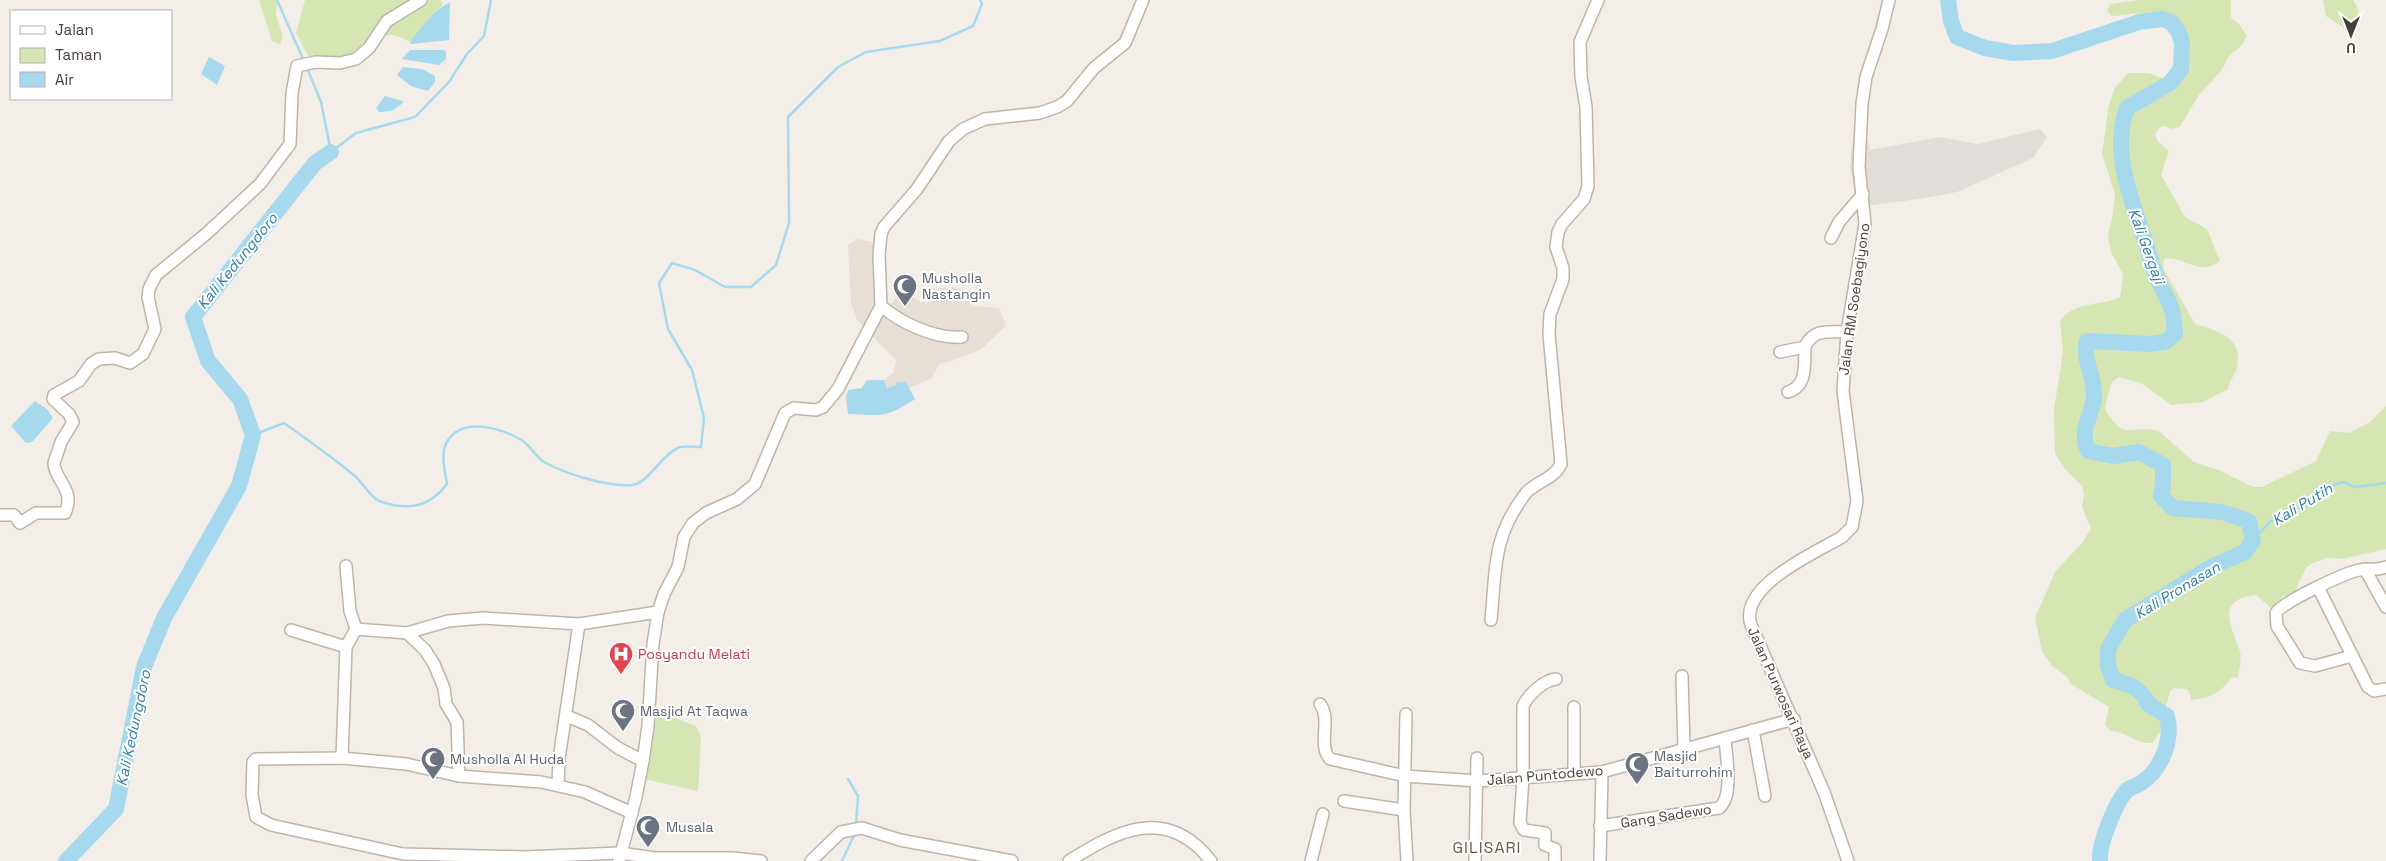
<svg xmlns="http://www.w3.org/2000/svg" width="2386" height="861" viewBox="0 0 2386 861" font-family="'Space Grotesk',sans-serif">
<rect width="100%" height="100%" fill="#f3eee8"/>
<path fill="#e7dfd6" d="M857,239L884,244L887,302L890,305L901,292L917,300L928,303L933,289L952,287L965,290L972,306L999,308L1006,326L980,350L939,365L931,379L909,388L906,382L887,388L884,380L894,372L896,360L857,320L851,303L848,245Z"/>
<path fill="#e3ddd9" d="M2040,129L2047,137L2033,158L1957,192L1919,199L1857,207L1850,166L1852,143L1867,139L1870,150L1940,137L1977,144Z"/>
<g fill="#d5e6b2">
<path d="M259,0H277L276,15L283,37L280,44L272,41Z"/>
<path d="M305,0H441L443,4L410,42C376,22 373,50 343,57C332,60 319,57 308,56L296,33Z"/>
<path d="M2139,0H2231V18L2238,23L2247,36L2242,45L2229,56L2221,71L2198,96L2180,127L2172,129L2164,126L2160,127L2155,134L2158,142L2169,151L2161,175L2185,217L2207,229L2220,261C2198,278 2185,255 2164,259L2163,268L2195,324C2219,332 2243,336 2237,368C2235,376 2229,380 2228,389L2203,402L2171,405L2143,384L2119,377L2112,382L2105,405L2107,413L2118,427L2125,430L2150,429L2160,432L2194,462L2221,471L2253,487H2262L2316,461L2330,431L2349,433L2370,422L2386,406V549L2342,559L2327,558L2311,564L2306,568L2294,593L2283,596L2271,608L2256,595C2215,599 2231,626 2240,651C2242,659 2239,670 2238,678L2232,677C2218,695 2212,697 2190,700L2191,696L2187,689L2174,688L2170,691L2160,732L2152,743C2135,744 2126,731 2111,731L2105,725L2109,707L2071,684L2067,677L2052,666L2042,651L2035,618L2055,572L2082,543L2091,528L2082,507L2084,495L2082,486L2064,468L2055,453L2054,410L2063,352L2060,321C2076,300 2099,307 2120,297L2123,274L2111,252L2108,235L2112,219L2115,194L2102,154L2109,104L2115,88L2128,73H2149L2175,83C2186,69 2190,58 2188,40C2182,0 2139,15 2112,16L2107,11L2110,4Z"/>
<path d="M2323,0H2353C2362,11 2358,22 2352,33L2326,16Z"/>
<path d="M657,714L672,717L696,726L701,737L698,791L644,779L650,759Z"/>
</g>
<g fill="#a6d9ee">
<path d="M450,3L449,40L411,44L410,42C418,31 438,5 450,3Z"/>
<path d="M410,50H443L446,52V59L439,65L402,59Z"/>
<path d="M209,57L225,66L217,85L201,74Z"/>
<path d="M403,67L422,69L435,76V82L428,91L411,86L397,75Z"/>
<path d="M385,96L403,101V103L392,111L379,112L376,108Z"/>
<path d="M870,380H884L887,388L896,385L897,382H906L915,399C885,419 881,415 848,414L846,398L848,390L862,388L866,381Z"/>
<path d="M35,401L47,409L53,418L32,442L26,443L11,426Z"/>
</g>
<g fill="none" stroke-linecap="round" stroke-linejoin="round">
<g stroke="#a6d9ee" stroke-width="2.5">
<path d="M277,0L304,61"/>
<path d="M307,68L321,102L331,152L356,133L415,117L449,82L467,54L484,36L491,0"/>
<path d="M253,435L284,423C308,440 332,457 355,476C363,483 370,497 379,501C407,511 429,508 447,484C445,471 440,454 447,442C462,416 502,428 523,441C531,447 536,457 544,462C566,474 607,487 632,485C648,484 661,455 678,448C684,445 694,447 701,447L704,418L692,370L668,329L659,283L672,263L695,270L725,287H751L776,265L789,223L788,117L838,67L866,52L940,41L973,26L982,4L980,0"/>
<path d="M2253,540L2271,521L2310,503L2324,488L2343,482L2355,487L2386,483"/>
<path d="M848,779L858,796L856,825"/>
<path d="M842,861L855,833"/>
</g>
<g stroke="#a6d9ee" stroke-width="16">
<path d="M1948,0L1951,21L1957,37L1985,48L2013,53L2052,51L2139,22L2162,19L2171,22L2178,31L2182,42L2181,69L2170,83L2127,108C2112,150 2128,189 2141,229C2147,246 2151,264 2158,280C2169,304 2174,306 2175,334L2165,342L2150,344L2087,341C2082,361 2096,378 2094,398C2091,419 2079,429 2088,451L2113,456L2139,452L2163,465V484L2161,496L2173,508L2222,512L2249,521L2253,540L2245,552L2209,568L2125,620L2108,649V665L2113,680C2129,684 2142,688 2148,704L2167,716C2173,740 2162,769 2141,783C2137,786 2131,787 2127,790C2116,802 2098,845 2100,861"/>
<path d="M66,861L116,809L144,667L164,618L239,486L253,435L240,399L208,361L193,317L315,163L331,152"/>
</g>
<defs>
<g id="minor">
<path d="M1831,238L1839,222L1863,194"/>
<path d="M881,306C901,323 935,339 962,337"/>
<path d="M1780,352L1805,347C1813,328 1829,332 1847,332"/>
<path d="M1788,392C1808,386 1804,364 1805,347"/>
<path d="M0,515H14L20,523L36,513H65C76,489 54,480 54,463L61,442L73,422L69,414L53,399L54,395L79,381L91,364L99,359L115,358L130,363L143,354L155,329L148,297L149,289L156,275L206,234L260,184L290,144L292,93L297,66L316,62L340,63L356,59L369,48L387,21L421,0"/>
<path d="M346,566L350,611L356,629"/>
<path d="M2365,569L2386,607"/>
<path d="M2318,587L2368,687L2374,691L2386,689"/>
<path d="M1491,620C1496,569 1492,537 1526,493C1536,482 1555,478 1561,464L1549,334L1550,314L1563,279V268L1556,247L1558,232L1562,224L1584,199L1588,186L1586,107L1581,77L1580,42L1598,0"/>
<path d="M291,630L346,647"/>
<path d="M407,633L425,650L434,664L444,688L446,704L457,722L459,776"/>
<path d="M2352,656L2315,666L2300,663L2277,626L2276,613C2280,603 2345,573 2359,570C2368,568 2377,571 2386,567"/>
<path d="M1682,676L1684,749"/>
<path d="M1320,704C1332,719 1317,745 1330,759L1405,776L1478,781L1574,774L1602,772L1794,719"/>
<path d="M1574,707V774"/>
<path d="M1406,714L1404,810L1407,861"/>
<path d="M567,716L588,725L618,748L643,761"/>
<path d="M1753,730L1765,796"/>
<path d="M342,758L346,647L356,629L407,633L448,621L483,618L579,624L658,612"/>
<path d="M558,785L559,759L579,624"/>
<path d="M1344,801L1404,810"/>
<path d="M632,813L585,792L541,782L459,776L406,764L342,758L256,759L253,762L252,795L256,817L271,825L403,854L525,857L620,853L655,858H732L761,861"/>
<path d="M1600,826L1719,808C1734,797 1726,756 1725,738"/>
<path d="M619,861L636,797L643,761L648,726L653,644L658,612L664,594L678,567L684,537L693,523L706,513L737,499L755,484L785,413L794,408L816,410L823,407L838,389L881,306L879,255L881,234L884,227L917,189L949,141L963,129L985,119L1040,113L1057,107L1067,101L1094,68L1125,43L1143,0"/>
<path d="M811,861L841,832L862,828L900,840L1012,861"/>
<path d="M1069,861C1118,830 1167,805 1211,861"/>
<path d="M1311,861L1323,814"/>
<path d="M1475,861L1477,758"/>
<path d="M1555,861V849L1545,845V833L1524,830L1520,823L1523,778V706C1528,695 1544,680 1556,679"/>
<path d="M1600,861L1602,772"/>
<path d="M1848,861L1824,792L1751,625C1738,586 1815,553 1842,537L1852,527L1857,501L1843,391L1847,332L1865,224L1859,167L1862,104L1866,77L1882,29L1889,0"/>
</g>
</defs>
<use href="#minor" stroke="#beb5aa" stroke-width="14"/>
<use href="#minor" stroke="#fff" stroke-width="11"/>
</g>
<defs>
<symbol id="mosque-pin" viewBox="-11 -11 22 30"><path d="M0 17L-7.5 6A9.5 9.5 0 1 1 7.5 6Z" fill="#6b7280" stroke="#fff"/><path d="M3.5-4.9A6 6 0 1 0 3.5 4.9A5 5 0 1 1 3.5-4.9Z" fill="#fff"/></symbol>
<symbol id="hospital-pin" viewBox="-11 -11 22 30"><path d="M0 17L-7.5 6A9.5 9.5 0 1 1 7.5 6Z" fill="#e0444e" stroke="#fff"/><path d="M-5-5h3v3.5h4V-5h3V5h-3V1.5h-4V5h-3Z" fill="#fff"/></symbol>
</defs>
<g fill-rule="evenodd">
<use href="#mosque-pin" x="891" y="272" width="28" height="38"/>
<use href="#hospital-pin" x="607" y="640" width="28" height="38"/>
<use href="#mosque-pin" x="609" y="697" width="28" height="38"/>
<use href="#mosque-pin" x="419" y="745" width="28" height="38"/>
<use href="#mosque-pin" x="1623" y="750" width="28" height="38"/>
<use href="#mosque-pin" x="634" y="813" width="28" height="38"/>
</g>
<g text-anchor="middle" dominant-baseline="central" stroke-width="4" stroke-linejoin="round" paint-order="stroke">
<g font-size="14" fill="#5b616d" stroke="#fff" text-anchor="start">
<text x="922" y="278">Musholla<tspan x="922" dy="16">Nastangin</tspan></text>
<text x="640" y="711">Masjid At Taqwa</text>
<text x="1654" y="756">Masjid<tspan x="1654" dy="16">Baiturrohim</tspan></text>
<text x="450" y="759">Musholla Al Huda</text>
<text x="666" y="827">Musala</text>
</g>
<g font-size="14" fill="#463e37" stroke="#fff">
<text transform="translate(1854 299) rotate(-82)">Jalan RM Soebagiyono</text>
<text transform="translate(1781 693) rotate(66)">Jalan Purwosari Raya</text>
<text transform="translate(1545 775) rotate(-5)">Jalan Puntodewo</text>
<text transform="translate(1666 816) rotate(-9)">Gang Sadewo</text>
</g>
<g font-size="14" fill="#be3a42" stroke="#fff" text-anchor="start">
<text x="638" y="654">Posyandu Melati</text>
</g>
<g font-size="15" font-style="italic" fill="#307e9f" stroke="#fff">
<text transform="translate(2147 246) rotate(70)">Kali Gergaji</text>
<text transform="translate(237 261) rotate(-51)">Kali Kedungdoro</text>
<text transform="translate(2302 504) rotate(-31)">Kali Putih</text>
<text transform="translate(2177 590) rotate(-31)">Kali Pronasan</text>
<text transform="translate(133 728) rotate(-78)">Kali Kedungdoro</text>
</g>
<g font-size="16" letter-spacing="1" fill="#695b4e" stroke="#fff">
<text x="1487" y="847">GILISARI</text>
</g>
</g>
<rect x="10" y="10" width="162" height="90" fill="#ffffff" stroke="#b5b2af"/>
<rect x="20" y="26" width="25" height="8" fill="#ffffff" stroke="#b5b2af"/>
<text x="55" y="35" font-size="15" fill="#463e37">Jalan</text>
<rect x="20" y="48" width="25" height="15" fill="#d5e6b2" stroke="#b5b2af"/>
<text x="55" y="60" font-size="15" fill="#463e37">Taman</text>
<rect x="20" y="72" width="25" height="15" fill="#a6d9ee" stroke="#b5b2af"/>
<text x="55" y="85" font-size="15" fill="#463e37">Air</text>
<g transform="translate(2351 35) rotate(180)" stroke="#ffffff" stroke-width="4" paint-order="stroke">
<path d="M0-4L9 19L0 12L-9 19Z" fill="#463e37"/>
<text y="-8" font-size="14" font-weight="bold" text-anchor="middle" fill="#463e37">U</text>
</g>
</svg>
